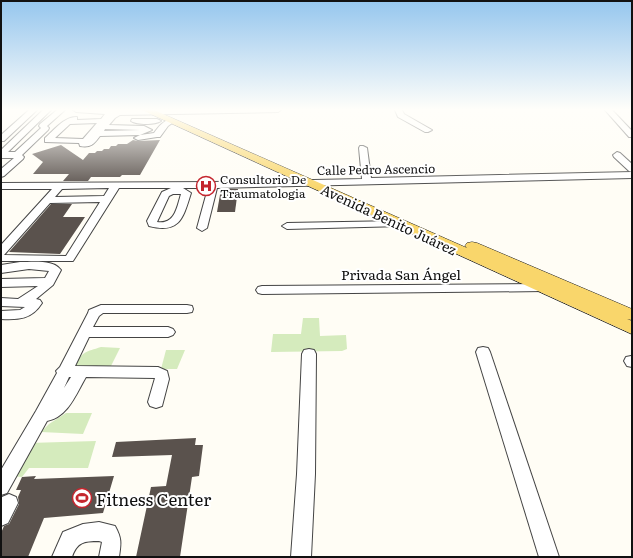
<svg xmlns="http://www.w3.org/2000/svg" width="633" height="558" viewBox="0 0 633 558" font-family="Literata,serif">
<rect width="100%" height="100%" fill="#fffdf5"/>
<g fill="#d5ebbd">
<path d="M303,318H319L320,336L346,335L347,349L342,351L271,352L273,334H301Z"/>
<path d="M101,347L120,348L110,368L75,366C82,351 86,352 101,347Z"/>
<path d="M166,350H185L177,369H161Z"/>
<path d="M66,413H92L83,434L41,432L49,424Z"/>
<path d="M96,441L88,468H29L22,477L10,476L29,443Z"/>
</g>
<g fill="#5a524d">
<path d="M133,140L138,141L160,140L140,175H122L120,177H91L88,181H63L69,174H33L43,162L32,154L61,145L83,160L89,153H95L97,151H102L104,149H109L111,146H116L118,144H127Z"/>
<path d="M221,189H238L235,212H217Z"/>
<path d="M51,204H72L63,217H85L60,254L9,252Z"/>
<path d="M196,438L195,445H203L199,476L192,477L180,557H136L151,487L166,486L172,455L112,457L116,442Z"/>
<path d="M36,476L34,479L114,476L103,513L44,518L28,557H1V533L4,526L9,524L19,504L18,497L21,490H16L22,477Z"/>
</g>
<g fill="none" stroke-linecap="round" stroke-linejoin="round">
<defs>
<g id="minor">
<path d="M29,110H37L4,141H1V135Z"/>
<path d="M43,110H51L8,152H15L41,128L39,126L40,124L57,110H65L47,126L49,128L48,130L22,155L24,157L23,159L4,176L1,177V169L14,158H1V150Z"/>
<path d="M73,110H281L278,112L120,115L115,118L109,125L144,126L152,130L140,135L154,133C159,126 163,121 171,119L175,121L168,126L160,137H157L138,140L134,138L140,135L100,136C94,144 91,148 80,146L79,143L45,142V138C53,131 65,116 77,117V120L101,119L105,114L76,112ZM97,123L83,139L55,138L70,124ZM105,129L140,130L104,131Z"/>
<path d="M395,110H402L404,114L432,130L428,132H425L398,117Z"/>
<path d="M605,110H612L632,131V137H629Z"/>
<path d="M132,119H157L161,121C155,125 137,125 131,121Z"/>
<path d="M360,146H363L367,148L371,178L632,172V178L217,188L207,228L202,231L197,228L208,188H119L73,261H1V245L52,189H1V183L213,182L362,179L359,148ZM109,188L104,196L55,197L62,189ZM100,202L66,256L4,255L50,203Z"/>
<path d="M617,152L620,153L632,164V172L629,171L614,157L613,155Z"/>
<path d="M171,188H183L191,193C183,218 180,234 149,226L147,221L162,192ZM173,194H181C177,207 175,225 157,222L169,196Z"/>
<path d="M399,221L404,224L403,226L287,229L282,226L287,223Z"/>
<path d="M20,262C32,262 53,259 61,270L53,285L36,299L40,300L42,303C32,319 19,320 1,319V311L20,310L25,307L1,306V298L18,299L38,286L1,287V279L45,278L49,271L29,269L1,273V265Z"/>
<path d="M540,284L544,285L546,288L544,291L262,294L258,293L256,290L258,287L262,286Z"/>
<path d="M101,305H187L192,306L193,309L192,312L187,313H103L99,316L93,327H168L173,329L175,332L173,335L168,337H89L75,366L158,367L167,371L169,379L162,406L156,408L150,406L148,402L155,378L86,377C76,394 68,417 47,421L7,493L1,495V470L36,411L57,373L56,371L60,367L88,313L89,310ZM69,377H71L64,388Z"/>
<path d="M483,347L488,348L490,352L559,557H539L476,352L478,348Z"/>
<path d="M309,349L314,350L316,354L315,474L311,557H291L297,474L302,354L304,350Z"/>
<path d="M631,356H632V367L627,366L624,361L626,357Z"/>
<path d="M9,494L16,497L18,503L8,523L1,526V499L2,497Z"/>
<path d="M99,522L115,526C122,539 121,543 119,557H99L102,542L99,541C84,541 77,542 72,557H52L63,532L83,524Z"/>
</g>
<path id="major" d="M142,110H154L467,248L465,246L467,243L472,242L477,243L632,309V320L627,319L632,321V334Z"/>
</defs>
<use href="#minor" stroke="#444" stroke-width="2"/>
<use href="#major" stroke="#222" stroke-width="1"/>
<use href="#minor" fill="#fff" fill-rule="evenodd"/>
<use href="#major" fill="#f9d66b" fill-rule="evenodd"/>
</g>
<linearGradient id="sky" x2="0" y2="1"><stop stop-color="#95c6ee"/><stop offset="0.58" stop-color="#fffefa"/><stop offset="1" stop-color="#fffefa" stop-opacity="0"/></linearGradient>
<rect width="633" height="189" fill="url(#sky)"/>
<defs>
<symbol id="hospital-ring" viewBox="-11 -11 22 22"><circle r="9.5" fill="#fff" stroke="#c4262e" stroke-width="1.5"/><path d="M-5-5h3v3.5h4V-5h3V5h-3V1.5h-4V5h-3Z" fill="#c4262e"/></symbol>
<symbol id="stadium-ring" viewBox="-11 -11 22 22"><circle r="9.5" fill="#fff" stroke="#c4262e" stroke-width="1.5"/><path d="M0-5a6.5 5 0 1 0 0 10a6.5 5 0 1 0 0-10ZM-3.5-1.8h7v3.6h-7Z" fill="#c4262e"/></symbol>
</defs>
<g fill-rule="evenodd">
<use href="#hospital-ring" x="195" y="175" width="22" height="22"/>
<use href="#stadium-ring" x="71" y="487" width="22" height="22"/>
</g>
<g text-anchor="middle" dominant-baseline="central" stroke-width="4" stroke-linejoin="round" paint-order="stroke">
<g font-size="12" fill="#111" stroke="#fff">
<text transform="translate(376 169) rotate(-1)">Calle Pedro Ascencio</text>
</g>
<g font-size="12" fill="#111" stroke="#fff" text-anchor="start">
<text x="220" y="179">Consultorio De<tspan x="220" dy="14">Traumatologia</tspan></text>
</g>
<g font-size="14" fill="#111" stroke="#fff">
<text transform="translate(389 219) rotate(25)">Avenida Benito Juárez</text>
<text x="401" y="274">Privada San Ángel</text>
</g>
<g font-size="17" fill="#111" stroke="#fff" text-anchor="start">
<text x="96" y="498">Fitness Center</text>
</g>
</g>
<rect width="633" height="558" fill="none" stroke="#111111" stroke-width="4"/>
</svg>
